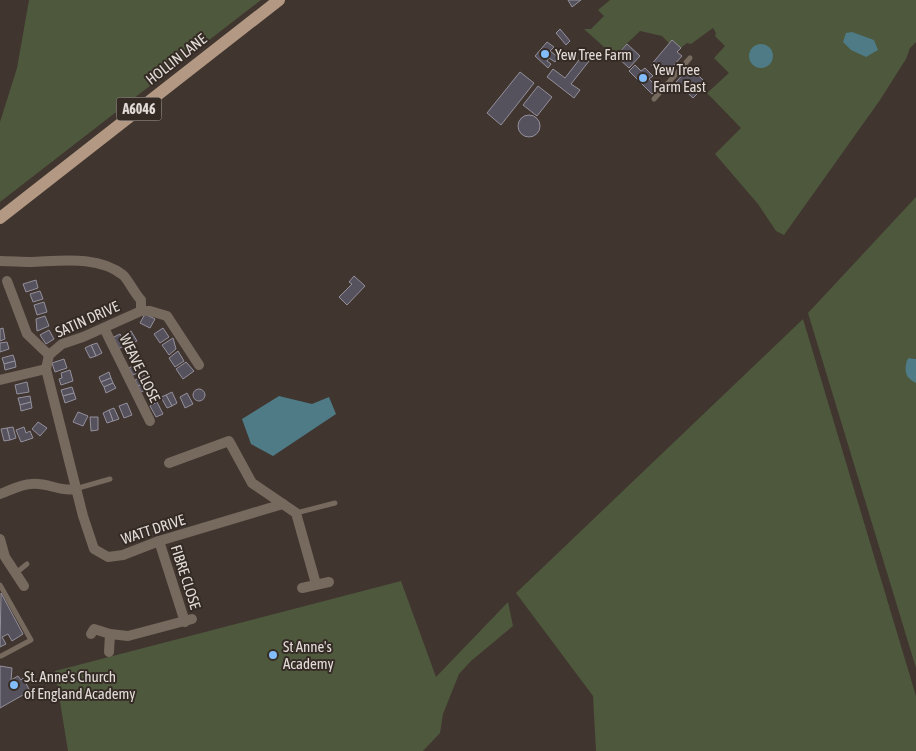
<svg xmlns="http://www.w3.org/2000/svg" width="916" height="751" viewBox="0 0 916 751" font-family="'Asap Condensed',sans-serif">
<rect width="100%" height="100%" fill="#40352f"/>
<g fill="#4e583d">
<path d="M29,0H261L0,202V122L17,68Z"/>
<path d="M610,0H916V42L910,48L906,59L880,100L784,235L776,231L758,204L715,154L741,128L707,93L729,73L714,58L725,46L715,36L716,33L713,28L691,44L687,43L681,48L672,40L669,43L662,36L640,31L614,56L584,29H591L604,16L598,10Z"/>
<path d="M916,197V359L909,358L916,383V668L808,313Z"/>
<path d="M803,319L916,696V751H596L593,696L516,593Z"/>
<path d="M401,581L436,677L508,602L513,626L471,661L459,674L443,714L440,733L423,751H68L55,671Z"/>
</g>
<g fill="#4e7b85">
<path d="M852,32L874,40L878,50L866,57L851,50L843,42L846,33Z"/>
<circle cx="761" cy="56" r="12"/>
<path d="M909,358L916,359V383C905,378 904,371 907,360Z"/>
<path d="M279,396L312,404L329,397L336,414L273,456L251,444L242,419Z"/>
</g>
<g fill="#55525d" stroke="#94909c">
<path d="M568,0H581L572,7Z"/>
<path d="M560,29L570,41L566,45L556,33Z"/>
<path d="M672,40L681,48L677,52L682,56L664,76L651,65Z"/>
<path d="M547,42L554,47L550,51L558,57L555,62L549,58L547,61L551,64L548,68L535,56Z"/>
<path d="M627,44L640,56L629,68L616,56Z"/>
<path d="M586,51L593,56L571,84L580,90L574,98L547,77L553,69L565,78Z"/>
<path d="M635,65L641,71L645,68L653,76L649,79L658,88L652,94L629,71Z"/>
<path d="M690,67L707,84L693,98L676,82Z"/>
<path d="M520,72L534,83L501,125L487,113Z"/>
<path d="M538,86L552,97L537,116L523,105Z"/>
<circle cx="529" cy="126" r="11"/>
<path d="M354,276L365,286L347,305L339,297L352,284L349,282Z"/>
<path d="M36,280L38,288L26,292L23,284Z"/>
<path d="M40,291L43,299L33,302L30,294Z"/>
<path d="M44,302L47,312L37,315L34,305Z"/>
<path d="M145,314L155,319L150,328L140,323Z"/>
<path d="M45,316L49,326L37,331L36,319Z"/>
<path d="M3,328L5,339L0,341V329Z"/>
<path d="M163,328L169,337L160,343L154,334Z"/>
<path d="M49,330L54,339L46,344L40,335Z"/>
<path d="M131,331L137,341L129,345L124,335Z"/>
<path d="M120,334L126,345L118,349L112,338Z"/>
<path d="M173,338L176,349L169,355L162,345Z"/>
<path d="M7,342L9,349L0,352V343Z"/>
<path d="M97,343L102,353L96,356L91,345Z"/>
<path d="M91,345L96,356L90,358L85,348Z"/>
<path d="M178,351L184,361L175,367L169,358Z"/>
<path d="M13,355L15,361L4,364L2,358Z"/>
<path d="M64,359L67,368L55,372L52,363Z"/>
<path d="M15,361L16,367L5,370L4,364Z"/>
<path d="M141,362L145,369L133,375L129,368Z"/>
<path d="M186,362L194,371L183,379L176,369Z"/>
<path d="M70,370L73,381L61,385L59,379L62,378L61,373Z"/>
<path d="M109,372L111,378L101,382L99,377Z"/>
<path d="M145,375L148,381L138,386L135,380Z"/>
<path d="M111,378L113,383L104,387L101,382Z"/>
<path d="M148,381L151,387L141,392L138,386Z"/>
<path d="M27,382L29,392L17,394L15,385Z"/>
<path d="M113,383L116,388L106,393L104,387Z"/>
<path d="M72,387L74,393L63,396L61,390Z"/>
<circle cx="199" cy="395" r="6"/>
<path d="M172,392L177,403L172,406L166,395Z"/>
<path d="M74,393L76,399L65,403L63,396Z"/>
<path d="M187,393L193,404L185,408L180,397Z"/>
<path d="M166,395L172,406L167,408L161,397Z"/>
<path d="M30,396L31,402L20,405L18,398Z"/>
<path d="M31,402L32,408L21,411L20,405Z"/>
<path d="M157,402L163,414L156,417L150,406Z"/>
<path d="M127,403L132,415L124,418L119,406Z"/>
<path d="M114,408L119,419L113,421L109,410Z"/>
<path d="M109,410L113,421L107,423L103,413Z"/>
<path d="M78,412L88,416L83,426L73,422Z"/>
<path d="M90,417H98V430L91,431Z"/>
<path d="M38,422L47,428L40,436L32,429Z"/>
<path d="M13,427L16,438L10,440L7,428Z"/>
<path d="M24,427L26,433L30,431L33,438L21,442L16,430Z"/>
<path d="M7,428L10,440L4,441L1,429Z"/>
<path d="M1,593L23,634L12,641L8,634L2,637L6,644L0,647Z"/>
<path d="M0,666L12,668L11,680L18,676L21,680L23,678L30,691L0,708Z"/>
</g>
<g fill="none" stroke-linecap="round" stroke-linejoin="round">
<g stroke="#76695e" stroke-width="5">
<path d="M654,99L690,58"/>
<path d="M75,489L110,479"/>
<path d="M296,513L335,503"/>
<path d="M16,573L27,564"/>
<path d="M0,585L31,640L1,656"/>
</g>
<g stroke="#76695e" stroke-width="10">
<path d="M0,261C11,261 21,262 31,262C60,261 98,255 123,275C127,278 135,294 141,300V311"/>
<path d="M7,281L27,334L49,355"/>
<path d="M104,328L150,421"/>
<path d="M46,369L83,516L94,549L108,557L123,555L159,541L283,504"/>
<path d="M0,380L46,369L49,355L62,344L83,337L141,311H150L167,316L199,365"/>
<path d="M169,463L229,441L252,483L296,513L316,584"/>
<path d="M0,494C9,491 21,484 31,484C47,482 60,492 75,489"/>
<path d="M0,539L5,557L24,586"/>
<path d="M159,541L185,622"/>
<path d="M302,588L329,582"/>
<path d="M91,634L94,629L110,634L128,636L192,619"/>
<path d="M109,652L110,634"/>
</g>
<path stroke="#b39983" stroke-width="12" d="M0,218L279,0"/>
</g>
<g fill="#83bcfb" stroke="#352b25" stroke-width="2">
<circle cx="545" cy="54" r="5"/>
<circle cx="643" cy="78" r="5"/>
<circle cx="273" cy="655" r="5"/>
<circle cx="14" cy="685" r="5"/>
</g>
<g text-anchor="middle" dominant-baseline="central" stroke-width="4" stroke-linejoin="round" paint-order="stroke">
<rect fill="#352b25" stroke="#aea6a2" stroke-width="1" x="116.5" y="97.5" width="45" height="23" rx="4"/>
<g font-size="14" font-weight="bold" fill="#e2dbd8">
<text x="139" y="109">A6046</text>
</g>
<g font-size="15" fill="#e2dbd8" stroke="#352b25" text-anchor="start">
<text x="555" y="54">Yew Tree Farm</text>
<text x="653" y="69">Yew Tree<tspan x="653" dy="17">Farm East</tspan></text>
<text x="283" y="646">St Anne's<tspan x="283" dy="17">Academy</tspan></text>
<text x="24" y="676">St. Anne's Church<tspan x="24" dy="17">of England Academy</tspan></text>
</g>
<g font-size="15" fill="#e2dbd8" stroke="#352b25">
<text transform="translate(176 59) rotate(-38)">HOLLIN LANE</text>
<text transform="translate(87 319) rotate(-24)">SATIN DRIVE</text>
<text transform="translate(140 368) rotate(64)">WEAVE CLOSE</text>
<text transform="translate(153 529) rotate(-18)">WATT DRIVE</text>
<text transform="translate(186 577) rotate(72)">FIBRE CLOSE</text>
</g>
</g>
</svg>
